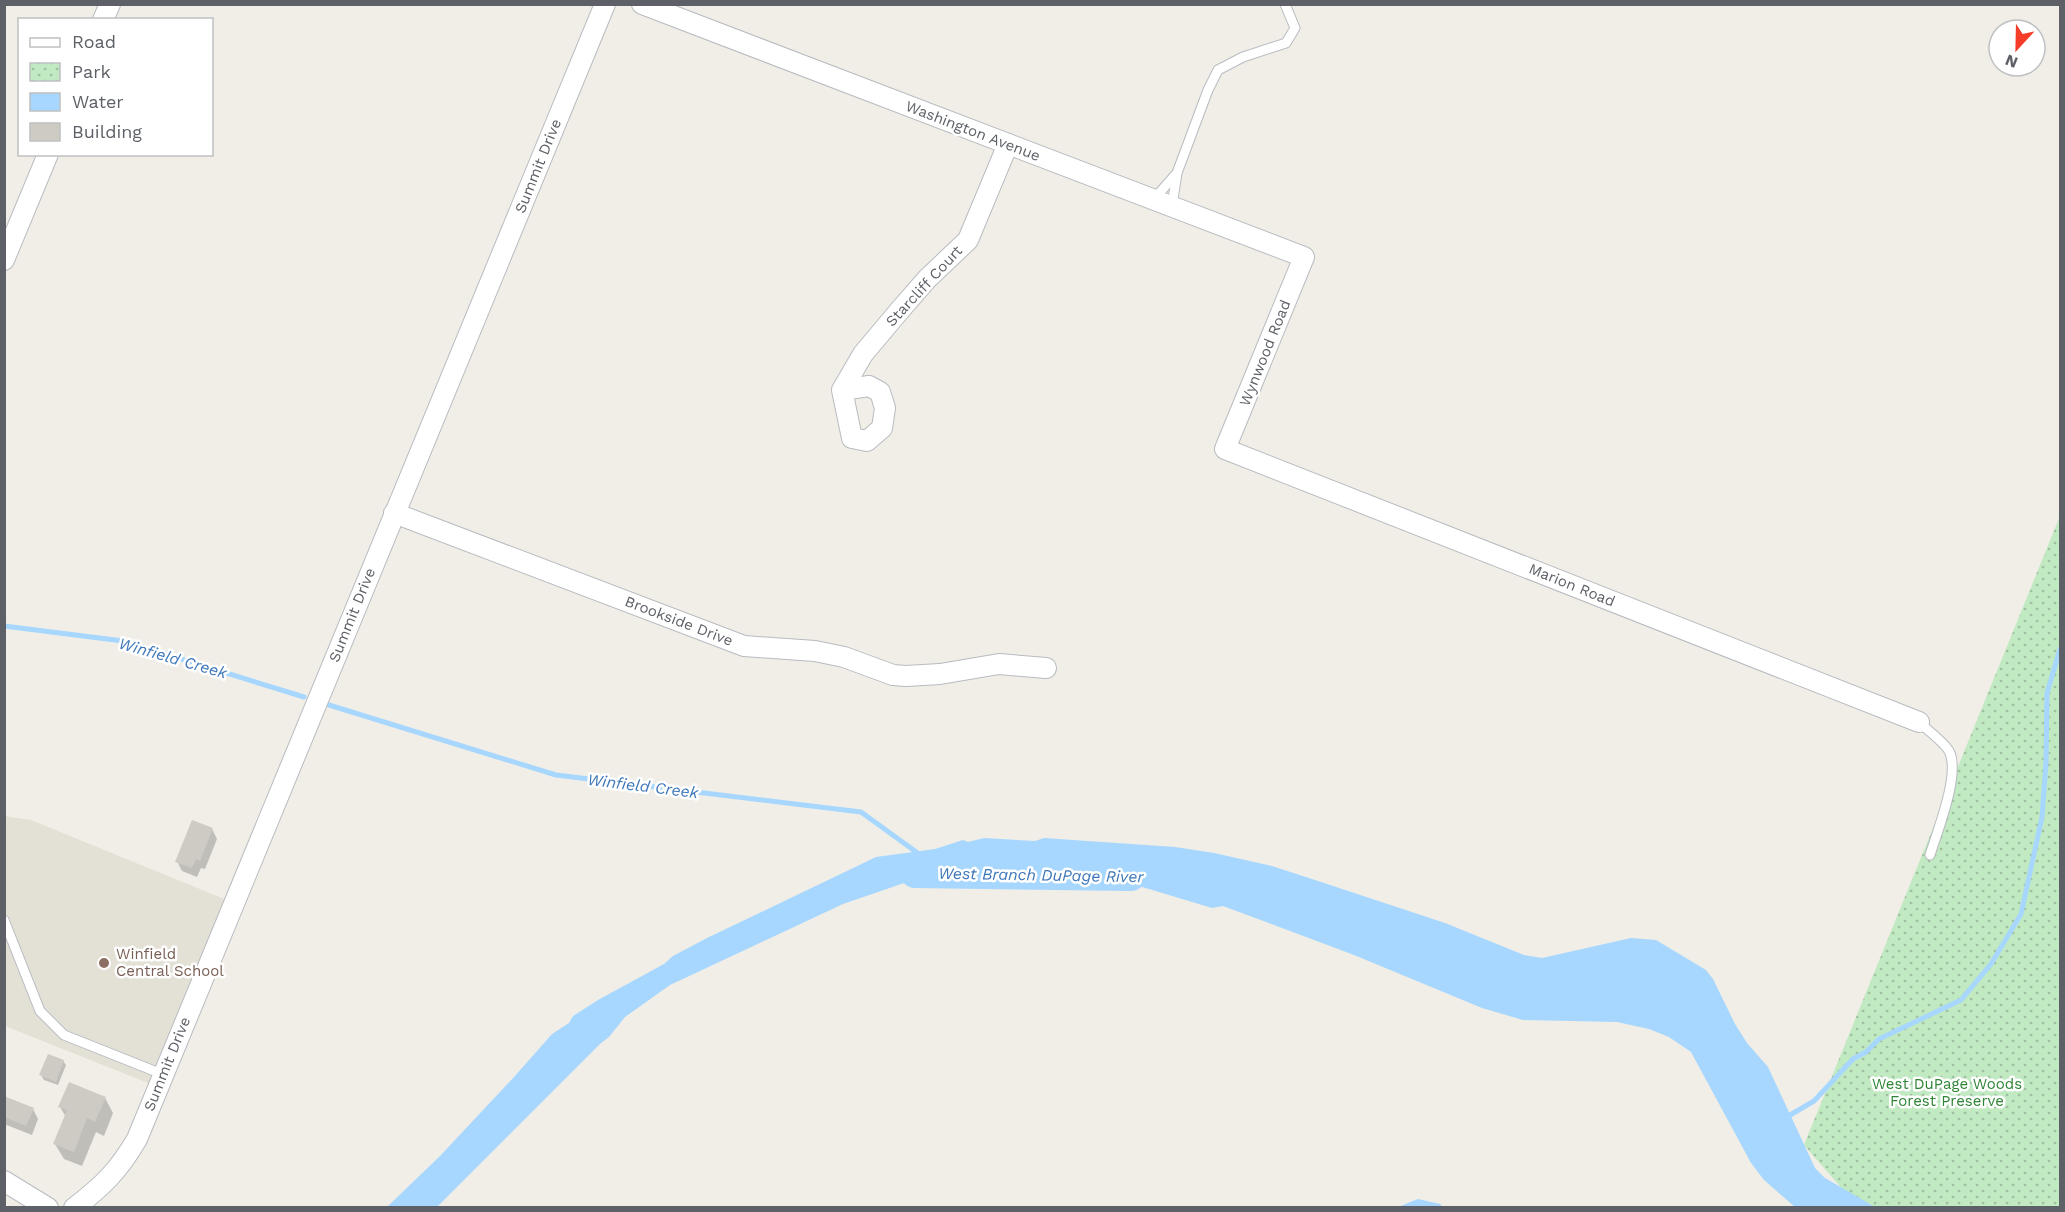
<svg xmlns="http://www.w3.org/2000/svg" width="2065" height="1212" viewBox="0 0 2065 1212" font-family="'Work Sans',sans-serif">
<defs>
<pattern id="park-dots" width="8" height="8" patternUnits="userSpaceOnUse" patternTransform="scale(1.5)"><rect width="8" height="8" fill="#c1e9c2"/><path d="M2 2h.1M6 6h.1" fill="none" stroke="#a0c0a1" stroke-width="1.8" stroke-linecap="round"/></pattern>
</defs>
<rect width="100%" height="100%" fill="#f0eee6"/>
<path fill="#e3e0d6" d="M4,816L31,820L229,901L153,1085L5,1026Z"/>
<path fill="url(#park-dots)" d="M2060,516V1207H1858L1804,1145Z"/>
<g fill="#a7d7ff">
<path d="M984,838L1035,841L1044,838L1175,847L1214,853L1272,866L1315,880L1445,923L1524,955L1542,958L1631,938L1656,940L1706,970L1713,979L1735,1024L1747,1043L1768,1067L1815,1168L1825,1178L1875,1207H1795L1764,1180L1751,1163L1691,1052L1669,1037L1649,1029L1617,1022L1523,1020L1482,1008L1354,955L1223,906L1212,908L1129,883L1038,865L998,866L985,871L977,869L913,880L843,904L670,985L625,1017L609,1037L600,1044L437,1207H387L440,1156L514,1077L552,1034L569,1023L573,1016L598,1000L664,964L673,956L707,938L876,857L935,849L963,840L968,842Z"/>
<path d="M1418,1199L1440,1204L1443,1207H1398Z"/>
</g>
<g fill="#0003">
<path d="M212,829L217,839L205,869L201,868L197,877L182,871L177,861Z"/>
<path d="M63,1061L66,1065L58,1085L44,1080L41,1075Z"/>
<path d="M4,1098L33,1109L38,1119L32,1135L4,1124Z"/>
<path d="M105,1098L113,1113L104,1136L96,1132L82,1166L64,1159L55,1144L66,1117L60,1107Z"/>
</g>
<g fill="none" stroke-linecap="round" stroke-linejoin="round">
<g stroke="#a7d7ff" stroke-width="5">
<path d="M4,626L123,641L304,697"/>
<path d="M329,705L556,775L861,812L919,854"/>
<path d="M1785,1118L1814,1101L1853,1059L1866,1052L1879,1039L1961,1000L1991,964L2021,914L2042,817L2046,763L2047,693L2060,649"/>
</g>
<path stroke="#a7d7ff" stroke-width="30" d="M915,873L1131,876"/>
</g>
<g fill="#cecbc5">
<path d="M192,820L213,828L200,861L196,859L192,868L175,862Z"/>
<path d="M48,1054L64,1060L56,1082L39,1075Z"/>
<path d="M69,1082L106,1097L95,1122L87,1118L74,1152L53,1144L67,1110L58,1107Z"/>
<path d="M4,1096L34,1108L26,1126L4,1117Z"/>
</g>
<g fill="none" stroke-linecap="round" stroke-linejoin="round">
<defs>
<g id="service">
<path d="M1154,199L1177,173L1208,90L1218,70L1243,57L1286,43L1295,28L1285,4"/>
<path d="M1172,206L1177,173"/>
<path d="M1919,722C1927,730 1944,742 1949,751C1961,773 1937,832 1930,855"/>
<path d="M4,920L40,1011L64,1035L162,1074"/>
</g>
<g id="minor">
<path d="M642,4L1304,257L1225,449L1919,722"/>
<path d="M103,20L110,4"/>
<path d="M4,260L48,154"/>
<path d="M842,390L869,386L880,392L885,408L882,428L867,441L852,438L842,390L863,354L900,310L927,279L968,240L1008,144"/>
<path d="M394,513L744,646L815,651L844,657L893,675L906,676L940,674L999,664L1046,668"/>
<path d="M4,1181L48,1208"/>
<path d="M74,1208C103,1186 119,1170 137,1139L605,4"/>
</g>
</defs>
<use href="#service" stroke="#b8bbc0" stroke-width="11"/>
<use href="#minor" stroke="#b8bbc0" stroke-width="22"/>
<use href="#service" stroke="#fff" stroke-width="9"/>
<use href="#minor" stroke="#fff" stroke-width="20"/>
</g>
<circle fill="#8d6e63" stroke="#fff" stroke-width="2" cx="104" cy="963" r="6"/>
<g text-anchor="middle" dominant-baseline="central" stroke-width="5" stroke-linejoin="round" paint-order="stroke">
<g font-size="15" fill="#5d6167" stroke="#fff">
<text transform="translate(973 131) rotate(21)">Washington Avenue</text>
<text transform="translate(538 166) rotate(-68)">Summit Drive</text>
<text transform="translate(924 286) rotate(-47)">Starcliff Court</text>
<text transform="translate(1265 353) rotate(-68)">Wynwood Road</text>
<text transform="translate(1572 585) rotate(22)">Marion Road</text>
<text transform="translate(352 615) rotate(-68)">Summit Drive</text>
<text transform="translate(679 621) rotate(21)">Brookside Drive</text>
<text transform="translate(167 1064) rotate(-68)">Summit Drive</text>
</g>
<g font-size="15" fill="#785e54" stroke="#fff" text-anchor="start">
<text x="116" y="954">Winfield<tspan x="116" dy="17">Central School</tspan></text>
</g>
<g font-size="15" fill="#2f8435" stroke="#fff">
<text x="1947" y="1084">West DuPage Woods<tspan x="1947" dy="17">Forest Preserve</tspan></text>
</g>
<g font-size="16" font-style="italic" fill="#3c76b9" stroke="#fff">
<text transform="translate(173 658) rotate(16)">Winfield Creek</text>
<text transform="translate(643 786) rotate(7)">Winfield Creek</text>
<text transform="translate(1041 875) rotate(1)">West Branch DuPage River</text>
</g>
</g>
<rect width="2065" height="1212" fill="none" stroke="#5d6167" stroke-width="12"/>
<rect x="18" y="18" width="195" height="138" fill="#ffffff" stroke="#bec0c2" stroke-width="1.5"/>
<rect x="30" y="38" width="30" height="9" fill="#ffffff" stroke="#bec0c2" stroke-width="1.5"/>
<text x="72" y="48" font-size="18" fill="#5d6167">Road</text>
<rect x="30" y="63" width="30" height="18" fill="url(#park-dots)" stroke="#bec0c2" stroke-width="1.5"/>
<text x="72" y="78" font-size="18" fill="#5d6167">Park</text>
<rect x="30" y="93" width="30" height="18" fill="#a7d7ff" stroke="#bec0c2" stroke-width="1.5"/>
<text x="72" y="108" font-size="18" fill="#5d6167">Water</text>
<rect x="30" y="123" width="30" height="18" fill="#cecbc5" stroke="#bec0c2" stroke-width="1.5"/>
<text x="72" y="138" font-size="18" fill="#5d6167">Building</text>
<g transform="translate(2017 48) rotate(202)"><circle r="28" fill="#ffffff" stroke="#bec0c2" stroke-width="1.5"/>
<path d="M0-4.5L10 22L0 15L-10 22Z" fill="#f43c28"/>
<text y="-9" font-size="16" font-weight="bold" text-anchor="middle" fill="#5d6167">N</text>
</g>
</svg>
